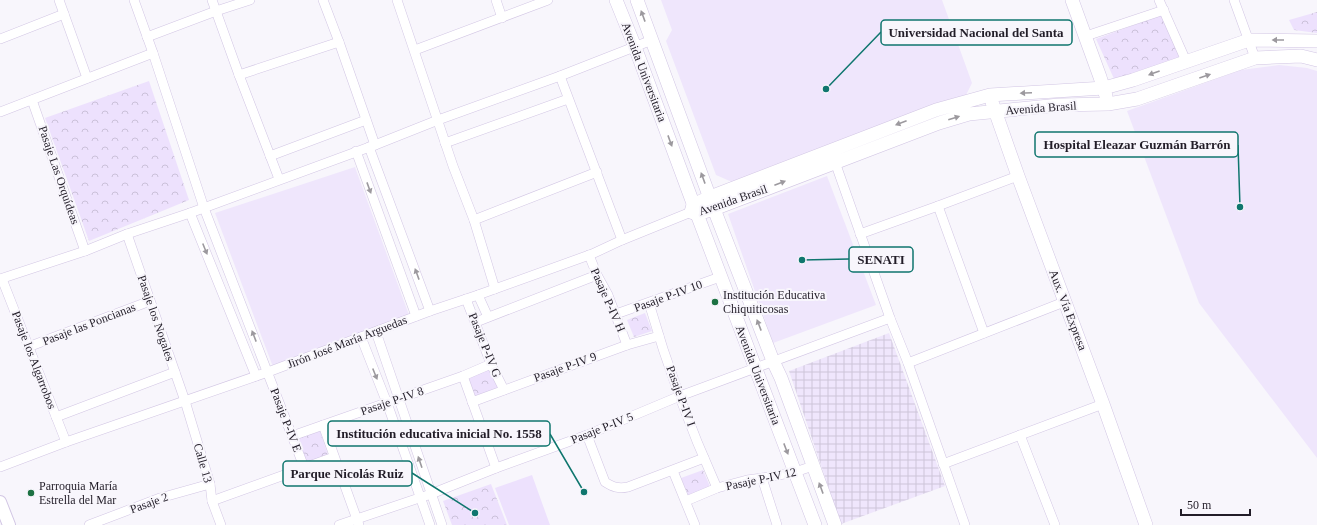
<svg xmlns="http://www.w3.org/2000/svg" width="1317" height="525" viewBox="0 0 1317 525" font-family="'Times New Roman',serif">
<defs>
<pattern id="industrial-grid" width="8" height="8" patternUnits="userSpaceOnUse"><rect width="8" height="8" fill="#efe6fc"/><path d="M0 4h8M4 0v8" fill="none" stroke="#cdc5d8"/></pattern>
<pattern id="park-crowns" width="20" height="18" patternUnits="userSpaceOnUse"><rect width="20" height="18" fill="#ede1fd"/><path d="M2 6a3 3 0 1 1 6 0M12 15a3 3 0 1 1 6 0" fill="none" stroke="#cbc1d9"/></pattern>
</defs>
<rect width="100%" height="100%" fill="#f8f6fc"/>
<g fill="#efe6fc">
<path d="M661,0H942L972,83L966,95L732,182L716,175L666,41L672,30Z"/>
<path d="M1279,65L1307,68L1317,71V458L1199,303L1127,111L1241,70Z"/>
<path d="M355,167L409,315L273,367L215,213Z"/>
<path d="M827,176L876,305L773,343L728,214Z"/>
</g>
<path fill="url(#industrial-grid)" d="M889,333L945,486L841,524L789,371Z"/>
<path fill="#ede1fd" d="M532,475L550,525H509L495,488Z"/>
<g fill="url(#park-crowns)">
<path d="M1317,12V33L1294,30L1289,20Z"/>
<path d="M1164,14L1182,59L1115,81L1096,39Z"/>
<path d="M149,81L189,200L89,241L45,118Z"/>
<path d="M645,313L652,331L634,337L627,320Z"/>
<path d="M491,369L499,389L476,397L467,378Z"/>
<path d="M320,431L328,455L307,462L297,437Z"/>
<path d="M703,470L711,489L689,497L681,478Z"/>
<path d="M491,484L507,525H452L443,501Z"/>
</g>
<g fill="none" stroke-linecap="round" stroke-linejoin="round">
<defs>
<g id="minor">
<path d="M59,0L87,78"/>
<path d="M134,0L153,53L204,208L304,467"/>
<path d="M212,0L239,75L279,179"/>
<path d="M323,0L339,42L375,145"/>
<path d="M397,0L453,166L474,220L495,289"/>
<path d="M496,0L502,18"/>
<path d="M1159,0L1186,61"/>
<path d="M1234,0L1255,58"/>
<path d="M1086,36L1164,10"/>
<path d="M147,37L216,11L250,0"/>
<path d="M0,39L64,14"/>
<path d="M415,50L548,0"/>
<path d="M239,75L339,42"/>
<path d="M560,76L622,240"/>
<path d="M32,100L85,251"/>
<path d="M0,112L153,53"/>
<path d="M445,143L568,99"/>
<path d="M369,147L430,311"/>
<path d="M356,151L416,316"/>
<path d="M270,156L366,120"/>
<path d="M835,162L890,318L908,363L1064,302"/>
<path d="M938,206L984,333"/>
<path d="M190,213L256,376"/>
<path d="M474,220L597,172"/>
<path d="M127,234L185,401L210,484L212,501L221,525"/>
<path d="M860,234L938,206L1018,176"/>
<path d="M589,255L597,275L608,295L627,345"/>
<path d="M0,279L85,251L127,234L190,213L375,145L438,120L560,76L652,40"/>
<path d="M2,279L66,442"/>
<path d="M478,295L488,317"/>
<path d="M466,299L491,364L504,390"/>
<path d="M649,303C667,366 690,428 717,488"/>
<path d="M616,314L720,277"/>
<path d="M476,322L597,275"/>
<path d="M376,332L442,525"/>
<path d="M361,337L387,403L430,525"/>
<path d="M28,347L150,301"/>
<path d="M908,363L965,525"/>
<path d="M463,376L496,468"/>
<path d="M472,402L627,345L659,336"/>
<path d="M56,417L175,372"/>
<path d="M323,425L359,525"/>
<path d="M587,435L605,482C613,487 618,489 628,487L704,458"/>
<path d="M1020,435L1055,525"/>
<path d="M292,436L463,376L491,364"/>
<path d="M943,464L1103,404"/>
<path d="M0,467L66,442L268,372L430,311L478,295L592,254L622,240L691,212"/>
<path d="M673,471L695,525"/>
<path d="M762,478L777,525"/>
<path d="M212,501L334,457"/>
<path d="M686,501L717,488L747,480L762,478L795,472L813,466"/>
<path d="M89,525L160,498L210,484"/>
<path d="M339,525L431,494L496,468L587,435L680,396L890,318"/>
</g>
<path id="tertiary" d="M0,502L9,525"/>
<g id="secondary">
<path d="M616,0L635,47L697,214L815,525"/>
<path d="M637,0L714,209L773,361L781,378L835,525"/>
<path d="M1072,0L1100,77L1106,96"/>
<path d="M1317,41L1249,40L1133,80L1104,88L990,95L936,110L710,197L693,205L691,212L697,214L714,209L939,123L969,114L1059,105L1108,104L1137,99L1255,58L1301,56L1317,60"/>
<path d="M992,102L1018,176L1103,404L1146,525"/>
</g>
</defs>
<use href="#minor" stroke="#d2c6e4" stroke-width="10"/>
<use href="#tertiary" stroke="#d2c6e4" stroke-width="14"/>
<use href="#secondary" stroke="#d2c6e4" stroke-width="14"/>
<use href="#minor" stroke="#fff" stroke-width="9"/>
<use href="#tertiary" stroke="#fff" stroke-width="12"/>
<use href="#secondary" stroke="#fff" stroke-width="13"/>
</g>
<defs><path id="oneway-solid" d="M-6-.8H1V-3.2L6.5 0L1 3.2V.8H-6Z"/></defs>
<g fill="#9c999e">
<use href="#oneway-solid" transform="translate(643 16) rotate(-110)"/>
<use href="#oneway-solid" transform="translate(1278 40) rotate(-180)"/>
<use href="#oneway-solid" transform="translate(1154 73) rotate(160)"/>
<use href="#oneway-solid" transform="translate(1205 76) rotate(-19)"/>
<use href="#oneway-solid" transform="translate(1026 93) rotate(177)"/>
<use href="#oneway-solid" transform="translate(954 118) rotate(-17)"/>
<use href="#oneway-solid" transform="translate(901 123) rotate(159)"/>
<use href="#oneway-solid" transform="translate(670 141) rotate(70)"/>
<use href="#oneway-solid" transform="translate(703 178) rotate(-110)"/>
<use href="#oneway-solid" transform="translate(780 183) rotate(-21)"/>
<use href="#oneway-solid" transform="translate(369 188) rotate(70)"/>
<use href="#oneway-solid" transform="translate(205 249) rotate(68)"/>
<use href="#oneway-solid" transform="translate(417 274) rotate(-110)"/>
<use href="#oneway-solid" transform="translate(759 325) rotate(-111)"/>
<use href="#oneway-solid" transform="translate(254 336) rotate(-111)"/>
<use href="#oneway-solid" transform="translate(375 374) rotate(68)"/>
<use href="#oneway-solid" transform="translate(786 449) rotate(69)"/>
<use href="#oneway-solid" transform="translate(420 462) rotate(-109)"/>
<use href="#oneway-solid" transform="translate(821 488) rotate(-110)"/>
</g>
<g fill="#1d7143" stroke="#f8f6fc" stroke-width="1.5">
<circle cx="715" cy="302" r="4"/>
<circle cx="31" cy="493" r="4"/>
</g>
<g text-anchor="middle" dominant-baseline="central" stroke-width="4" stroke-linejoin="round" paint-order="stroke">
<g font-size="12" fill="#221d28" stroke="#f8f6fc">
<text transform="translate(644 72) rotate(69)">Avenida Universitaria</text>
<text transform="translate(1041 108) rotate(-4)">Avenida Brasil</text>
<text transform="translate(59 175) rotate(71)">Pasaje Las Orquídeas</text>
<text transform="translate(733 200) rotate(-19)">Avenida Brasil</text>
<text transform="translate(668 296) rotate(-20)">Pasaje P-IV 10</text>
<text transform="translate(608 300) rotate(66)">Pasaje P-IV H</text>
<text transform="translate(1068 310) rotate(69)">Aux. Vía Expresa</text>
<text transform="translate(156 318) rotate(71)">Pasaje los Nogales</text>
<text transform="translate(89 324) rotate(-21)">Pasaje las Poncianas</text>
<text transform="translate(347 342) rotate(-21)">Jirón José María Arguedas</text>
<text transform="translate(485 345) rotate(68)">Pasaje P-IV G</text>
<text transform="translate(34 360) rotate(69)">Pasaje los Algarrobos</text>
<text transform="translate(565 367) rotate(-20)">Pasaje P-IV 9</text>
<text transform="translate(758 375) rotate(69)">Avenida Universitaria</text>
<text transform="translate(681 396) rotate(70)">Pasaje P-IV I</text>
<text transform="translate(392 401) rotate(-19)">Pasaje P-IV 8</text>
<text transform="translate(286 420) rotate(69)">Pasaje P-IV E</text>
<text transform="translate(602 428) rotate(-22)">Pasaje P-IV 5</text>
<text transform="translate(203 463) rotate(74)">Calle 13</text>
<text transform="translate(761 479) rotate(-12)">Pasaje P-IV 12</text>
<text transform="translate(149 503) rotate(-20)">Pasaje 2</text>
</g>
<g font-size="12" fill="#221d28" stroke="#f8f6fc" text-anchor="start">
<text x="723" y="295">Institución Educativa<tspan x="723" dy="14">Chiquiticosas</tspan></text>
<text x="39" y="486">Parroquia María<tspan x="39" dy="14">Estrella del Mar</tspan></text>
</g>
</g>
<path fill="none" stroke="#0f766e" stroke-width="1.5" d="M826 89L881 32M1240 207L1238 145M802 260L849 259M584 492L550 434M475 513L412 473"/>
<g fill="#0f766e" stroke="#f8f6fc" stroke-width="1.5">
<circle cx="826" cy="89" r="4"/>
<circle cx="1240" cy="207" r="4"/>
<circle cx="802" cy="260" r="4"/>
<circle cx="584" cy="492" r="4"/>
<circle cx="475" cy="513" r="4"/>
</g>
<g fill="#f8f6fc" stroke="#0f766e" stroke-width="1.5">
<rect x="881" y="20" width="191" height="25" rx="4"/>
<rect x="1035" y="132" width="203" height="25" rx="4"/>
<rect x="849" y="247" width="64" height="25" rx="4"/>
<rect x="328" y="421" width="222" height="25" rx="4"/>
<rect x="283" y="461" width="129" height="25" rx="4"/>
</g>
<g font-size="13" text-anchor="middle" font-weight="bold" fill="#221d28">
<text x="976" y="37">Universidad Nacional del Santa</text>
<text x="1137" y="149">Hospital Eleazar Guzmán Barrón</text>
<text x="881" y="264">SENATI</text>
<text x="439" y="438">Institución educativa inicial No. 1558</text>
<text x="347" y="478">Parque Nicolás Ruiz</text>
</g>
<path d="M1181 509v6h69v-6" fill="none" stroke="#221d28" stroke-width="2"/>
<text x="1187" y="509" font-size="12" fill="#221d28" stroke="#f8f6fc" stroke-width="3" paint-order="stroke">50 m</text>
</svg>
